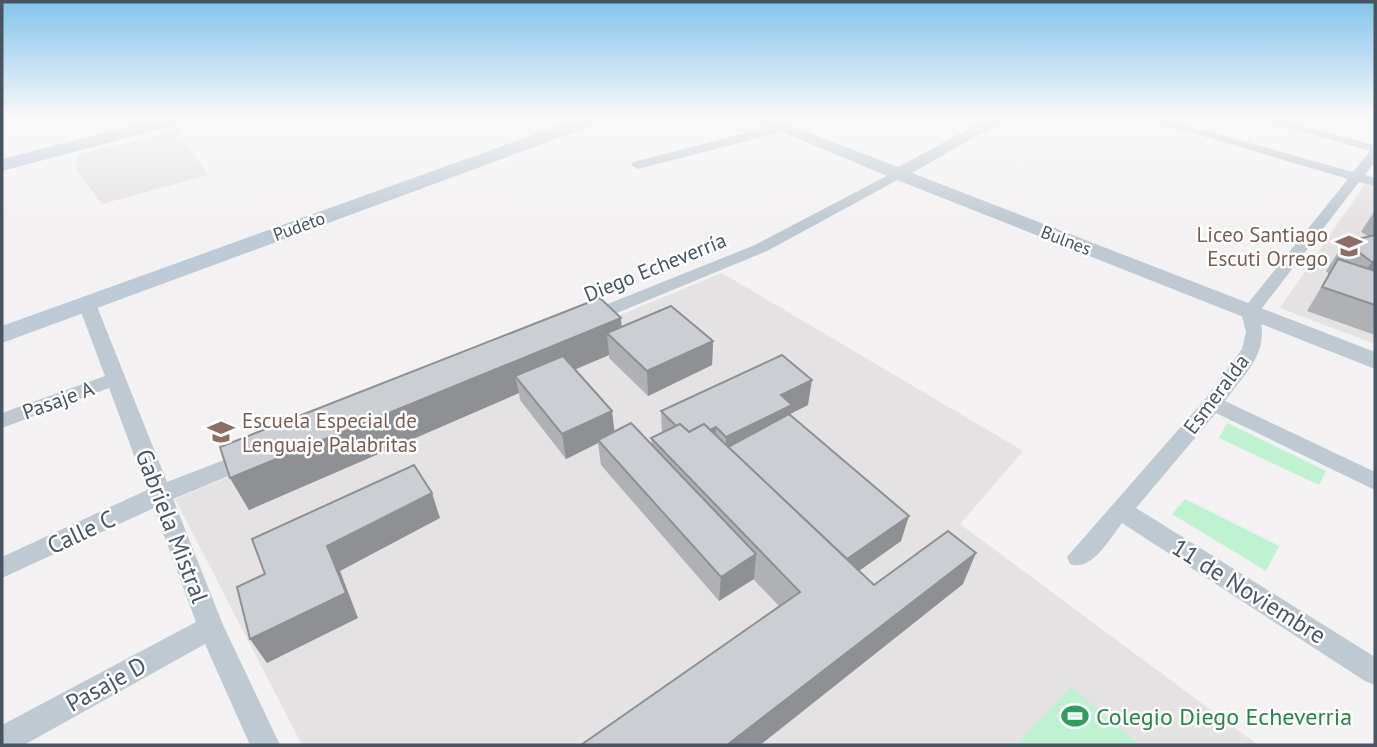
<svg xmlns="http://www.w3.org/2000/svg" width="1377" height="747" viewBox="0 0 1377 747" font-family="'PT Sans',sans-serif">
<rect width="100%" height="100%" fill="#f3f1f1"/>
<g fill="#e4e2e3">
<path d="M177,130L208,175L102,204L76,170L77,155Z"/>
<path d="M1367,181L1375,184V344L1280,308Z"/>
<path d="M722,273L1023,451L960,524L1258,745H302L175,499Z"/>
</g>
<g fill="#bef2d1">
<path d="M1227,423L1326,471L1319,485L1219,438Z"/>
<path d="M1185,499L1279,546L1266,571L1172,514Z"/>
<path d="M1071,687L1140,745H1016Z"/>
</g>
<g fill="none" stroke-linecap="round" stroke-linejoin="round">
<g fill="#bec9d1" fill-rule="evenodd">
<path d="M1141,118H1160L1353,172L1370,151L1253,118H1273L1375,145V161L1365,175L1375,178V186L1359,182L1259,312C1270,353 1248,369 1225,401L1375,472V490L1216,413L1136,508L1375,657V685L1365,681L1122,523C1110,538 1092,572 1070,564L1067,557L1206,398L1242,349L1246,332L1241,312L1348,179Z"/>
<path d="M781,124L785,125V131L638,169L631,165L633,162Z"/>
<path d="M898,170L903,171V177L767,251L595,322H583L580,318L583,314L755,245Z"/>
<path d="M87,299L96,304L167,482L250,450L258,452L261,458L258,464L173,499L223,625L280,745H250L205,644L24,745H2V725L196,622L154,508L2,578V557L147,490L109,388L2,428V413L105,376L78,304Z"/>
</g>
<path fill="#bec9d1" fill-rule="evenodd" d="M749,118H771L898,167L989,118H1008L912,173L1375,352V369L892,178Z"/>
<g fill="#becad5" fill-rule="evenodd">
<path d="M161,118H190L187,122L2,171V159Z"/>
<path d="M580,118H605L602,122L2,343V326Z"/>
</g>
</g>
<g fill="#afb1b5">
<path d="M1375,210V335L1307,311L1329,274L1326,271L1345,242L1370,237L1361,232Z"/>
<path d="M622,327L713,341L712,365L648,396L609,358V355L575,369L614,431L652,445L651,438L662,433L661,411L808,405L790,414V415L901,541L859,571L874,585L963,584L760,745H581L780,607L753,579L719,601L601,465L598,443L566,459L520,400L519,393L249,510L230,478Z"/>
</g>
<g fill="#8e9094">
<path d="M1375,261V287L1351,291L1372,262Z"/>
<path d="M621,318L623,348L607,333L609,355L527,390L515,376L519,393L249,510L230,478Z"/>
<path d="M713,341L712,365L648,396L647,371Z"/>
<path d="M812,380L808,405L790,414L788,430L726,451V437L781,395Z"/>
<path d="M612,411L615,435L598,440V443L566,459L562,434Z"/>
<path d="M716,427L715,452L689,439Z"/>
<path d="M432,493L440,518L340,571L358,618L267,663L250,639L327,546Z"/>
<path d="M909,516L901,541L836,587L842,563Z"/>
<path d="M976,553L963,584L760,745H727Z"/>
<path d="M756,554L754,579L719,601L721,577Z"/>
</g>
<g fill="#cbced3" stroke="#8e9094" stroke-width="2">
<path d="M1375,235V261L1372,262L1345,242Z"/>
<path d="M1338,259L1375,271V305L1322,287Z"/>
<path d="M600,298L621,318L230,478L220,447Z"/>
<path d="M671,306L713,341L647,371L607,333Z"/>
<path d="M782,355L812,380L781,395L792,405L726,437L716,427L710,430L704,424L689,432L680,424L676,426L661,411Z"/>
<path d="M563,356L612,411L562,434L515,376Z"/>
<path d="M789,414L909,516L847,559L728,447Z"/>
<path d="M631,423L756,554L721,577L598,440Z"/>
<path d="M680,424L689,432L704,424L874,585L948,531L976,553L727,745H581L800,592L651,438Z"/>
<path d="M414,465L432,493L327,546L346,593L250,639L237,587L265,574L252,539Z"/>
</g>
<linearGradient id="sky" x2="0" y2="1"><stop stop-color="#82c4eb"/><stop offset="0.53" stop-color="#faf9f9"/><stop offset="1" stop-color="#faf9f9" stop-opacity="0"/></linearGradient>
<rect width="1377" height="223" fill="url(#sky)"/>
<defs>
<symbol id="school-bare" viewBox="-9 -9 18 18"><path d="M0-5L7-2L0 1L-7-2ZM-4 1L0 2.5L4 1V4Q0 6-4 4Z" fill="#8d6e63" stroke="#fff" stroke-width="2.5" paint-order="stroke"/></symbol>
<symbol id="stadium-bare" viewBox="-9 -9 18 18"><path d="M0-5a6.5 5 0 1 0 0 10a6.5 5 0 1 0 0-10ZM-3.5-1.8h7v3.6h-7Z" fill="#2e9e5b" stroke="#fff" stroke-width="2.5" paint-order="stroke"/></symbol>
</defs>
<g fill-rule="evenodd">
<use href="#school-bare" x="1330" y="227" width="38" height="38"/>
<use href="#school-bare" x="202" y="413" width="38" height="38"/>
<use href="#stadium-bare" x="1056" y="697" width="38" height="38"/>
</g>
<g text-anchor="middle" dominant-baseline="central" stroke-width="5" stroke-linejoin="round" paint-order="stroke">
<g font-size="18" fill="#485560" stroke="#fff">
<text transform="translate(299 226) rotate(-20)">Pudeto</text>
<text transform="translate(1066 240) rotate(21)">Bulnes</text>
</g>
<g font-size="21" fill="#785e54" stroke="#fff" text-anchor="end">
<text x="1328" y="234">Liceo Santiago<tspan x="1328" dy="24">Escuti Orrego</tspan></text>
<text x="242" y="420" text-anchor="start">Escuela Especial de<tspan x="242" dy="24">Lenguaje Palabritas</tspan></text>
</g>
<g font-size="21" fill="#485560" stroke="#fff">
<text transform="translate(655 267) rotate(-22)">Diego Echeverría</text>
<text transform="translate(1216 394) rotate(-53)">Esmeralda</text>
<text transform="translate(58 400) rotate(-20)">Pasaje A</text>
</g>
<g font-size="24" fill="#485560" stroke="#fff">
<text transform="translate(172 526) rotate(69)">Gabriela Mistral</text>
<text transform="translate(81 532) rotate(-25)">Calle C</text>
<text transform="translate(1249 591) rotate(32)">11 de Noviembre</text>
<text transform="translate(106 684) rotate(-29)">Pasaje D</text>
</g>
<g font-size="24" fill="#27864d" stroke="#fff" text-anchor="start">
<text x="1096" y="716">Colegio Diego Echeverria</text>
</g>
</g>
<rect width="1377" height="747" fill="none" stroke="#485560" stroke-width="7"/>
</svg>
